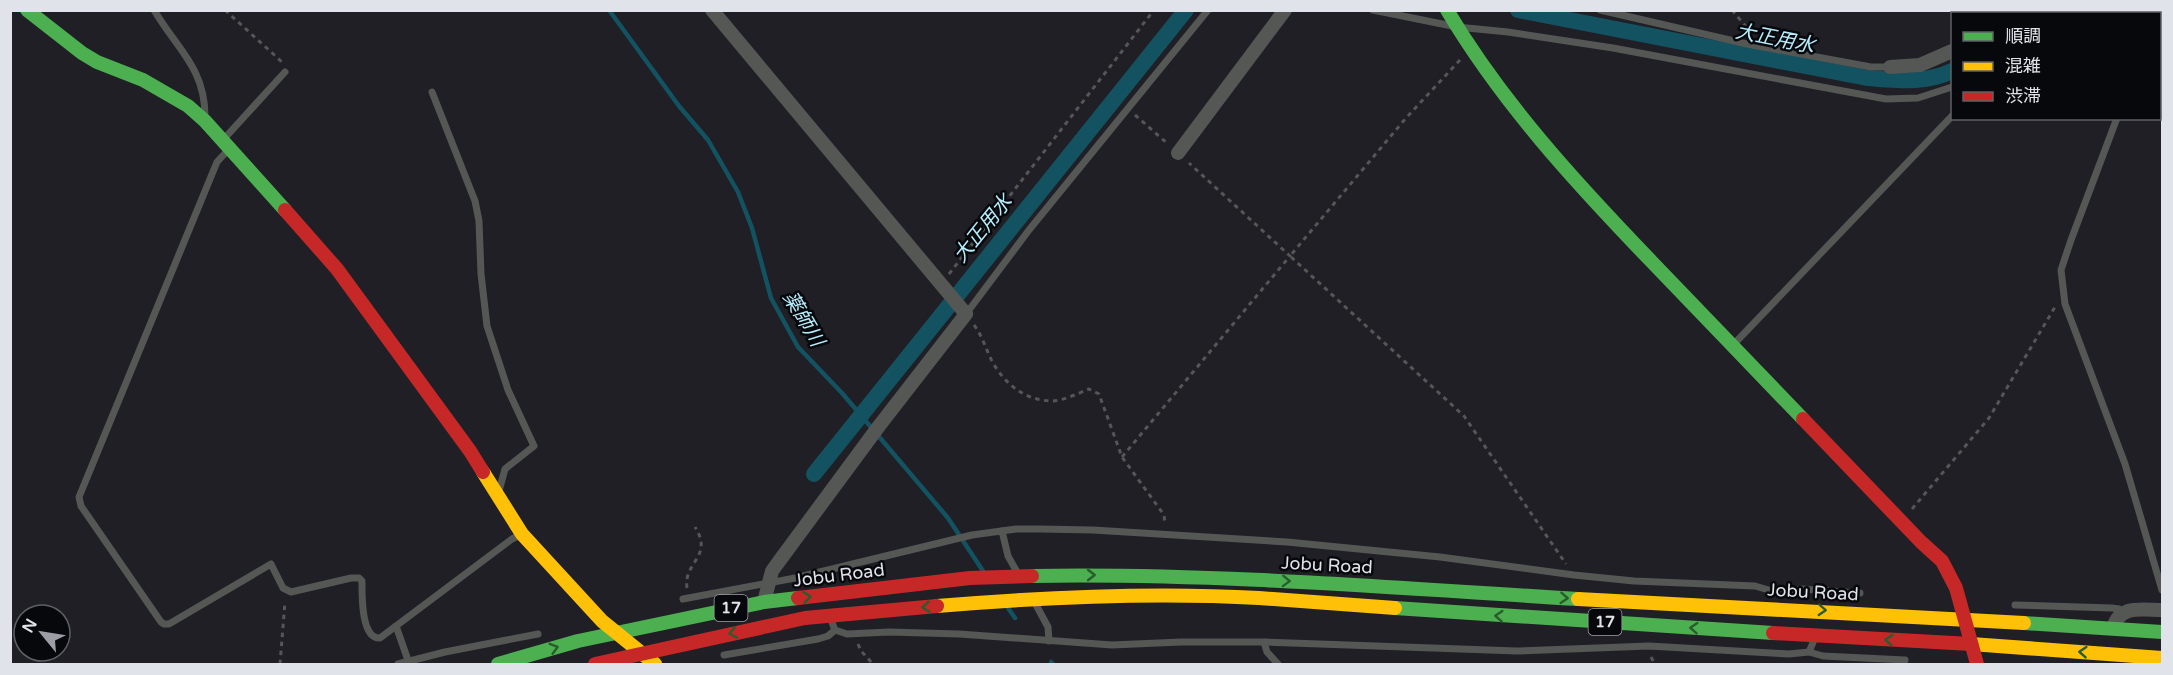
<svg xmlns="http://www.w3.org/2000/svg" width="2173" height="675" viewBox="0 0 2173 675" font-family="'Varela Round','Noto Sans JP',sans-serif">
<rect width="100%" height="100%" fill="#1f1f25"/>
<g fill="none" stroke-linecap="round" stroke-linejoin="round">
<g stroke="#135261" stroke-width="4.5">
<path d="M609,10L679,106L708,140L738,192L752,228L771,298L798,347L842,393L948,518L983,571"/>
<path d="M1008,608L1015,618"/>
<path d="M1051,662L1053,664"/>
</g>
<g stroke="#135261" stroke-width="16">
<path d="M1518,10L1867,78C1896,80 1925,84 1952,71"/>
<path d="M2072,14L2078,10"/>
<path d="M814,474L1186,10"/>
</g>
<g stroke="#555655" stroke-width="3" stroke-dasharray="4.5 4.5" stroke-linecap="butt">
<path d="M225,10L282,62"/>
<path d="M1732,10L1752,34"/>
<path d="M1460,60L1406,118L1290,256L1464,416L1566,564"/>
<path d="M1135,115L1168,144"/>
<path d="M949,274L1154,10"/>
<path d="M974,325C983,337 986,350 993,363C1006,385 1026,401 1053,401C1065,400 1079,393 1089,389L1099,394L1122,457L1164,515L1165,524"/>
<path d="M1122,457L1290,256L1189,163"/>
<path d="M1912,509L1989,418L2055,307"/>
<path d="M687,588C683,562 714,557 695,527"/>
<path d="M858,644L861,651L873,664"/>
<path d="M1651,657L1655,664"/>
<path d="M280,664L285,602"/>
</g>
<g stroke="#545754" stroke-width="7">
<path d="M154,10C177,49 205,68 205,116"/>
<path d="M1373,10L1457,27L1508,32L1613,48L1886,99L1918,98L1952,87"/>
<path d="M1600,10L1747,44L1871,67H1890"/>
<path d="M432,92L475,201L479,221L481,274L487,326L508,390L534,446L505,469L499,491"/>
<path d="M2117,118L2071,240L2061,270L2065,304L2125,464L2162,590"/>
<path d="M223,140L285,72"/>
<path d="M229,149L217,162L79,497L81,506L161,622L164,624H169L271,564L283,588L291,592L351,578H359L362,581C362,595 361,639 380,638L512,539L520,535"/>
<path d="M966,314L1029,230L1208,10"/>
<path d="M1733,345L1952,116"/>
<path d="M1002,531L1008,556L1017,572"/>
<path d="M683,599L795,578L972,535L1016,529H1040L1093,530L1287,542L1440,557L1574,575L1634,581L1755,586L1779,593L1801,589L1860,593"/>
<path d="M1035,603L1048,627L1049,641"/>
<path d="M2015,605L2112,608L2119,609L2122,612"/>
<path d="M831,620L835,630L847,634L889,632L959,634L1112,645L1181,642H1264L1517,651L1649,646L1789,654L1809,652L1814,640"/>
<path d="M396,626L409,663"/>
<path d="M1264,642L1267,652L1278,664"/>
<path d="M1809,652L1823,656L1905,660"/>
<path d="M724,655L818,639L828,636L835,630"/>
<path d="M398,664L445,652L538,634"/>
</g>
<g stroke="#545754" stroke-width="14">
<path d="M712,10L966,314L879,426L780,560L772,571L764,602"/>
<path d="M2096,10L2098,14"/>
<path d="M2033,14L2039,10"/>
<path d="M2110,14L2116,10"/>
<path d="M1890,67L1920,65L1952,51"/>
<path d="M2160,85L2162,88"/>
<path d="M1178,153L1285,10"/>
<path d="M2113,628C2120,604 2142,610 2162,610"/>
</g>
<g stroke="#4caf50" stroke-width="14">
<path d="M27,10L82,53L97,62L143,80L188,106L205,121L285,210"/>
<path d="M1447,10C1503,104 1576,183 1651,261C1702,314 1752,366 1803,419"/>
<path d="M1032,576C1214,573 1396,588 1578,599"/>
<path d="M1395,608L1773,633"/>
<path d="M2024,623L2162,632"/>
<path d="M498,664L578,641L764,602L798,598"/>
</g>
<g stroke="#ffc107" stroke-width="14">
<path d="M483,472L522,534L602,621L655,664"/>
<path d="M1578,599L2024,623"/>
<path d="M937,606C1044,597 1152,592 1259,598C1305,601 1350,605 1395,608"/>
<path d="M1971,644L2162,658"/>
</g>
<g stroke="#c62828" stroke-width="14">
<path d="M285,210L337,269L470,451L483,472"/>
<path d="M1803,419L1921,542L1942,561L1956,588L1977,664"/>
<path d="M798,598L970,578L1032,576"/>
<path d="M1773,633L1971,644"/>
<path d="M595,664L805,618L937,606"/>
</g>
</g>
<defs><path id="oneway-chevron" d="M-2-3.5L2.5 0L-2 3.5" fill="none" stroke-width="1.6" stroke-linecap="round" stroke-linejoin="round" transform="scale(1.5)"/></defs>
<g stroke="#2a5c2e">
<use href="#oneway-chevron" transform="translate(1091 575)"/>
<use href="#oneway-chevron" transform="translate(1286 581) rotate(2)"/>
<use href="#oneway-chevron" transform="translate(807 597) rotate(-7)"/>
<use href="#oneway-chevron" transform="translate(1564 598) rotate(4)"/>
<use href="#oneway-chevron" transform="translate(926 607) rotate(175)"/>
<use href="#oneway-chevron" transform="translate(1822 610) rotate(3)"/>
<use href="#oneway-chevron" transform="translate(1499 616) rotate(-176)"/>
<use href="#oneway-chevron" transform="translate(1694 628) rotate(-176)"/>
<use href="#oneway-chevron" transform="translate(733 633) rotate(168)"/>
<use href="#oneway-chevron" transform="translate(1889 640) rotate(-176)"/>
<use href="#oneway-chevron" transform="translate(554 648) rotate(-16)"/>
<use href="#oneway-chevron" transform="translate(2083 652) rotate(-176)"/>
</g>
<g text-anchor="middle" dominant-baseline="central" stroke-width="5" stroke-linejoin="round" paint-order="stroke">
<g fill="#07080c" stroke="#a0a1a7" stroke-width="1.5">
<rect x="714.5" y="595" width="33" height="26" rx="4.5"/>
<rect x="1588.5" y="609" width="33" height="26" rx="4.5"/>
</g>
<g font-size="16" font-weight="bold" fill="#e1e3ea">
<text x="731" y="608">17</text>
<text x="1605" y="622">17</text>
</g>
<g font-size="18" fill="#e1e3ea" stroke="#07080c">
<text transform="translate(1327 565) rotate(3)">Jobu Road</text>
<text transform="translate(839 575) rotate(-7)">Jobu Road</text>
<text transform="translate(1813 592) rotate(3)">Jobu Road</text>
</g>
<g font-size="20" font-style="italic" fill="#b6edfd" stroke="#07080c">
<text transform="translate(1775 39) rotate(11)">大正用水</text>
<text transform="translate(983 229) rotate(-51)">大正用水</text>
<text transform="translate(803 319) rotate(59)">薬師川</text>
</g>
</g>
<rect width="2173" height="675" fill="none" stroke="#e1e3ea" stroke-width="24"/>
<rect x="1951" y="12" width="210" height="108" fill="#07080c" stroke="#5e6065" stroke-width="1.5"/>
<rect x="1963" y="32" width="30" height="9" fill="#4caf50" stroke="#5e6065" stroke-width="1.5"/>
<text x="2005" y="42" font-size="18" fill="#e1e3ea">順調</text>
<rect x="1963" y="62" width="30" height="9" fill="#ffc107" stroke="#5e6065" stroke-width="1.5"/>
<text x="2005" y="72" font-size="18" fill="#e1e3ea">混雑</text>
<rect x="1963" y="92" width="30" height="9" fill="#c62828" stroke="#5e6065" stroke-width="1.5"/>
<text x="2005" y="102" font-size="18" fill="#e1e3ea">渋滞</text>
<g transform="translate(42 633) rotate(300)"><circle r="28" fill="#07080c" stroke="#5e6065" stroke-width="1.5"/>
<path d="M0-4.5L10 22L0 15L-10 22Z" fill="#9d9ea5"/>
<text y="-9" font-size="16" font-weight="bold" text-anchor="middle" fill="#e1e3ea">N</text>
</g>
</svg>
